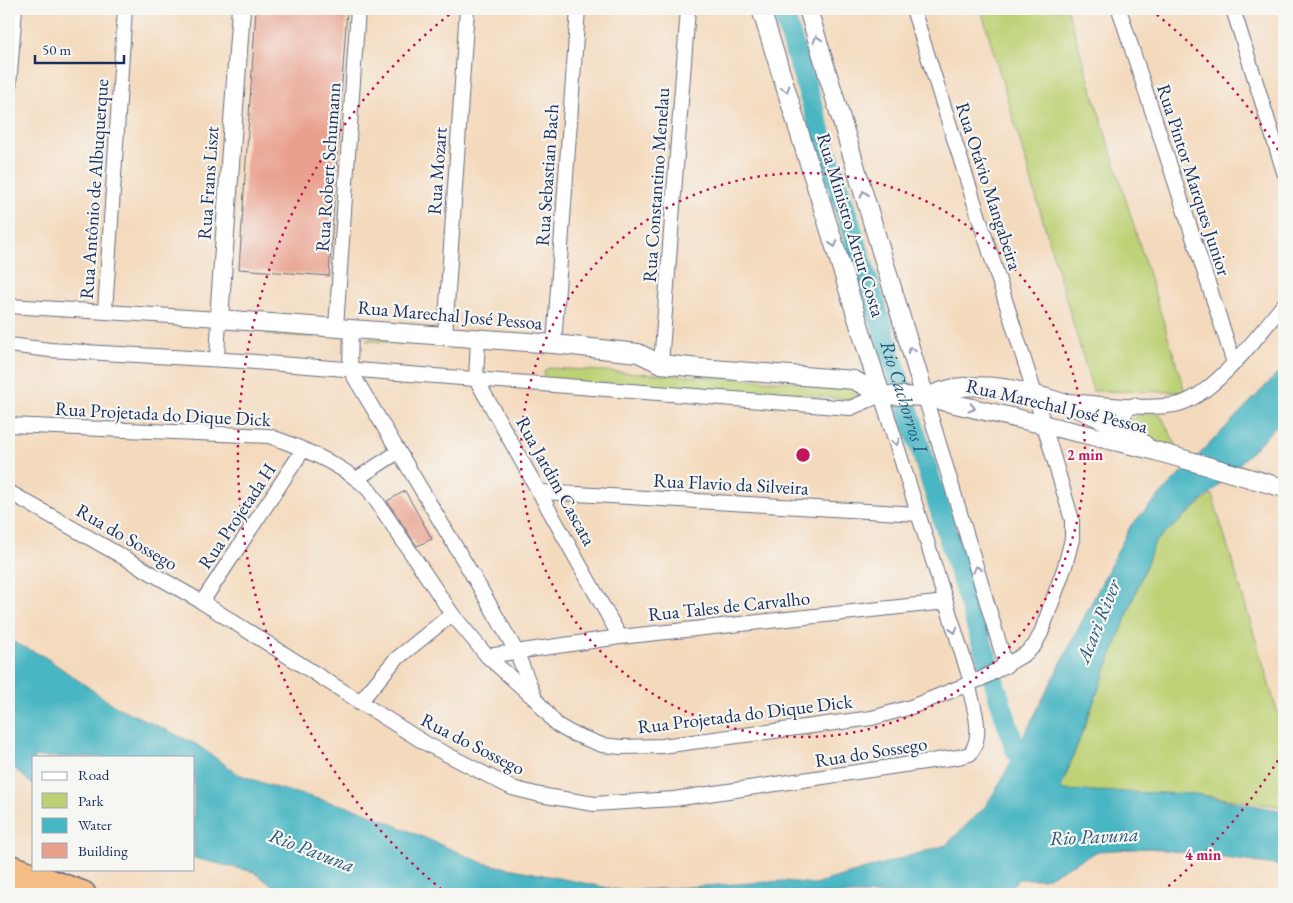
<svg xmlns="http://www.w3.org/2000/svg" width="1293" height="903" viewBox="0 0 1293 903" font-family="'EB Garamond',serif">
<rect width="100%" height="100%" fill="#f6f6f2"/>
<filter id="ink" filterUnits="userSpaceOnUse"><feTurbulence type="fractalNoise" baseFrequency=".02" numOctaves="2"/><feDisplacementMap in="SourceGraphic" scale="10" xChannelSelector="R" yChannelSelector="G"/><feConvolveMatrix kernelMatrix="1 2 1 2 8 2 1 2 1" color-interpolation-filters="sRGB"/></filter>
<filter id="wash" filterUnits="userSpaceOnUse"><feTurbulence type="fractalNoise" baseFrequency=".0096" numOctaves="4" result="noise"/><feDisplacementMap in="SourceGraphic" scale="20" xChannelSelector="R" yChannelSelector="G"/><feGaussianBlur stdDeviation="1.12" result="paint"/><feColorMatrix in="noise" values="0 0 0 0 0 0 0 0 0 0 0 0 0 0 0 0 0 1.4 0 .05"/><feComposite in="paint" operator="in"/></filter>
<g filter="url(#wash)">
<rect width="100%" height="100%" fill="#f4dabd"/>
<g fill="#bdd174" stroke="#6c8069">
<path d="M981,9H1067L1185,392L1093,391Z"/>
<path d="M266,331L314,334L316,337L268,335L266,334Z"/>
<path d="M367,338L415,341V343L414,344L369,341H366Z"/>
<path d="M549,368L853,385L859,391L857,397L853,399L549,381L543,375L545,370Z"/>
<path d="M1143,413L1160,414L1177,447L1139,437L1129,425L1131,420Z"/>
<path d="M1212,494L1284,734V807L1194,794L1060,791L1155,542Z"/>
</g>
<path fill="#48b6c3" stroke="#327290" d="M1284,367V418L1213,491L1155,542L1060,790L1194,794L1284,811V866L1149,848L1098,851L1044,879H1019L1003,894H283L254,872L194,858V757H34V786L9,763V640L45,657L115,706L196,744L238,774L277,788L360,810L483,863L624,891L785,881L815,884L946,845L985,807L1000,783L1131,525Z"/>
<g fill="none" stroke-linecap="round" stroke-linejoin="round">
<path stroke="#48b6c3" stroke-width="21" id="s1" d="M782,9L1015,748L1029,774"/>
</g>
<g id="blocks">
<g fill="#e9a18e">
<path d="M256,9H347L329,276L239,269Z"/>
<path d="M405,491L432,539L417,546L387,501Z"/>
</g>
</g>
</g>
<g filter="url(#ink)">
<use href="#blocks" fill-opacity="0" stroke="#676b7f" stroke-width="1"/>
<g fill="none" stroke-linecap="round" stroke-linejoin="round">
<defs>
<g id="minor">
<path d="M1119,9L1234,363"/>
<path d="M1233,9L1284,172"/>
<path d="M9,86L15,9"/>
<path d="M9,306L219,319L217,359"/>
<path d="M105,311L125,9"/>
<path d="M336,327L358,9"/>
<path d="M351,328L350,370L479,586L516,651L534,695"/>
<path d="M445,335L467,9"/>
<path d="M478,339L476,379L620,637"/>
<path d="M554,344L578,9"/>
<path d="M9,345L50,350L242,361L850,408L881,395L971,682"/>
<path d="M661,364L688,9"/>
<path d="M925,397L1006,666"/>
<path d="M1067,401C1100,403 1141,410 1174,405C1211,400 1260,333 1284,304"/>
<path d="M9,425L269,436C303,448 344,465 369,490L452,614L487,656L536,700L557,725L571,733L602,745L621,747L662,746L872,718L911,707L983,678L1025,654L1034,646L1041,633L1065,566L1072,539V520L1033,388L913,9"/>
<path d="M1122,438C1128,422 1115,417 1134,405"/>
<path d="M358,478L398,452"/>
<path d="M9,492L202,602L425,743L512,788L540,795L594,804L674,799L958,757L970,754C985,735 973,705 968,683"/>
<path d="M542,492L918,514"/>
<path d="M202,602L303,450"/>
<path d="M487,656L620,637L946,602"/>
<path d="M359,703L395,660L452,614"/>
</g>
<g id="tertiary">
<path d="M241,9L219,319L554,344L638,353L661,364L700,368L854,380L881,395L925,397L1152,450L1284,488"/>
<path d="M761,9L881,395"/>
<path d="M808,9L925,397"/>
<path d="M925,397C937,393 949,388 962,387C1019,381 1100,412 1145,445"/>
</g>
<g id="motorway">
<path d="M9,867L83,894"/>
<path d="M9,892L19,894"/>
</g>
</defs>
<use href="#minor" stroke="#676b7f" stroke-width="16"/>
<use href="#tertiary" stroke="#676b7f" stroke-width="20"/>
<use href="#motorway" stroke="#676b7f" stroke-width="28"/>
<use href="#minor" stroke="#fff" stroke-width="14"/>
<use href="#tertiary" stroke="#fff" stroke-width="18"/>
<use href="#motorway" stroke="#f5be86" stroke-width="25"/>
</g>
<defs><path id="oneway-chevron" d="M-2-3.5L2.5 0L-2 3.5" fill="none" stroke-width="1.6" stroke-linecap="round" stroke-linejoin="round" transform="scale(1.25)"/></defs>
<g stroke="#8d97ae">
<use href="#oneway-chevron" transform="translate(817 39) rotate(-107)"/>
<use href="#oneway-chevron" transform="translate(786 89) rotate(73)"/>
<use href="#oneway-chevron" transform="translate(864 194) rotate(-107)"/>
<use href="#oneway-chevron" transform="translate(834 244) rotate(73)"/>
<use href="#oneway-chevron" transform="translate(911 350) rotate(-107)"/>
<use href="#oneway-chevron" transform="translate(972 408) rotate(14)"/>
<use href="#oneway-chevron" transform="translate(896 442) rotate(73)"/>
<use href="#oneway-chevron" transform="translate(977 569) rotate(-107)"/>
<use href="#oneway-chevron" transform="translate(954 630) rotate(73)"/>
</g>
</g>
<g fill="none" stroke="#c2185b" stroke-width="2.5" stroke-dasharray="2.5 5">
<circle cx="803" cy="455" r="282"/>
<path d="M1282 754A565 565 0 0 1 1159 894M447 894A565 565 0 0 1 455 10M1151 10A565 565 0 0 1 1282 156"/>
</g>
<g text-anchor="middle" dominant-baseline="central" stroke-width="4.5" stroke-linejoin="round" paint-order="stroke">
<g font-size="19" fill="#1b2f5e" stroke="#f6f6f2">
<text transform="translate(328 167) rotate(-86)">Rua Robert Schumann</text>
<text transform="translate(437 171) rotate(-86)">Rua Mozart</text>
<text transform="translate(547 175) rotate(-86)">Rua Sebastian Bach</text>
<text transform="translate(1194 180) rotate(72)">Rua Pintor Marques Junior</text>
<text transform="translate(208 183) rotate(-86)">Rua Frans Liszt</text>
<text transform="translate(656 185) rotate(-86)">Rua Constantino Menelau</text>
<text transform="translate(989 186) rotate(72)">Rua Otávio Mangabeira</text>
<text transform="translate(94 189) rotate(-86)">Rua Antônio de Albuquerque</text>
<text transform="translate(851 225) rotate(73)">Rua Ministro Artur Costa</text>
<text transform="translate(450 315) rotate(5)">Rua Marechal José Pessoa</text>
<text transform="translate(1057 406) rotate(13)">Rua Marechal José Pessoa</text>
<text transform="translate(163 414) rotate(3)">Rua Projetada do Dique Dick</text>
<text transform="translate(556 481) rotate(61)">Rua Jardim Cascata</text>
<text transform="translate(731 484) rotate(3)">Rua Flavio da Silveira</text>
<text transform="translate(237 516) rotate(-56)">Rua Projetada H</text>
<text transform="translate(127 537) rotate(30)">Rua do Sossego</text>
<text transform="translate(729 606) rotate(-6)">Rua Tales de Carvalho</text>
<text transform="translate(745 714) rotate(-7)">Rua Projetada do Dique Dick</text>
<text transform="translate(473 744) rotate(27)">Rua do Sossego</text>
<text transform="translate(871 752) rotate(-9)">Rua do Sossego</text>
</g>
<g font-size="20" font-style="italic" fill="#28587c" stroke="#f6f6f2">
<text stroke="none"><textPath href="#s1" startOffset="406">Rio Cachorros I</textPath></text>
<text transform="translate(1098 621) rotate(-68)">Acari River</text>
<text transform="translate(1094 836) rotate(-3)">Rio Pavuna</text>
<text transform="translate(312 850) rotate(21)">Rio Pavuna</text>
</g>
</g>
<circle cx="803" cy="455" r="8" fill="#c2185b" stroke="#f6f6f2" stroke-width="2.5"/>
<g font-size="15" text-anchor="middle" font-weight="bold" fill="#c2185b" stroke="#f6f6f2" stroke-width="4.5" stroke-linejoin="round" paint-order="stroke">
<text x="1085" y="460">2 min</text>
<text x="1203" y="860">4 min</text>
</g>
<rect width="1293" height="903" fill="none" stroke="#f6f6f2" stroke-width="30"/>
<rect x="32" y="756" width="162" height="115" fill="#f6f6f2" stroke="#9ea6b7"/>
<rect x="42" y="772" width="25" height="8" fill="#ffffff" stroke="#9ea6b7"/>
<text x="78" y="780" font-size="15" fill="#1b2f5e">Road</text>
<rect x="42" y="793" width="25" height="15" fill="#bdd174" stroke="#9ea6b7"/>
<text x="78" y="806" font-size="15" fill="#1b2f5e">Park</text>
<rect x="42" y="818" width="25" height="15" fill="#48b6c3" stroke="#9ea6b7"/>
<text x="78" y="830" font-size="15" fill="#1b2f5e">Water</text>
<rect x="42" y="843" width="25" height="15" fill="#e9a18e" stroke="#9ea6b7"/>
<text x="78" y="856" font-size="15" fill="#1b2f5e">Building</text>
<path d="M35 55v8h89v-8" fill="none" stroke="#1b2f5e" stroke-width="2.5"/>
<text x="42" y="55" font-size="15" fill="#1b2f5e" stroke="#f6f6f2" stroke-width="4" paint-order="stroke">50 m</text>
</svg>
